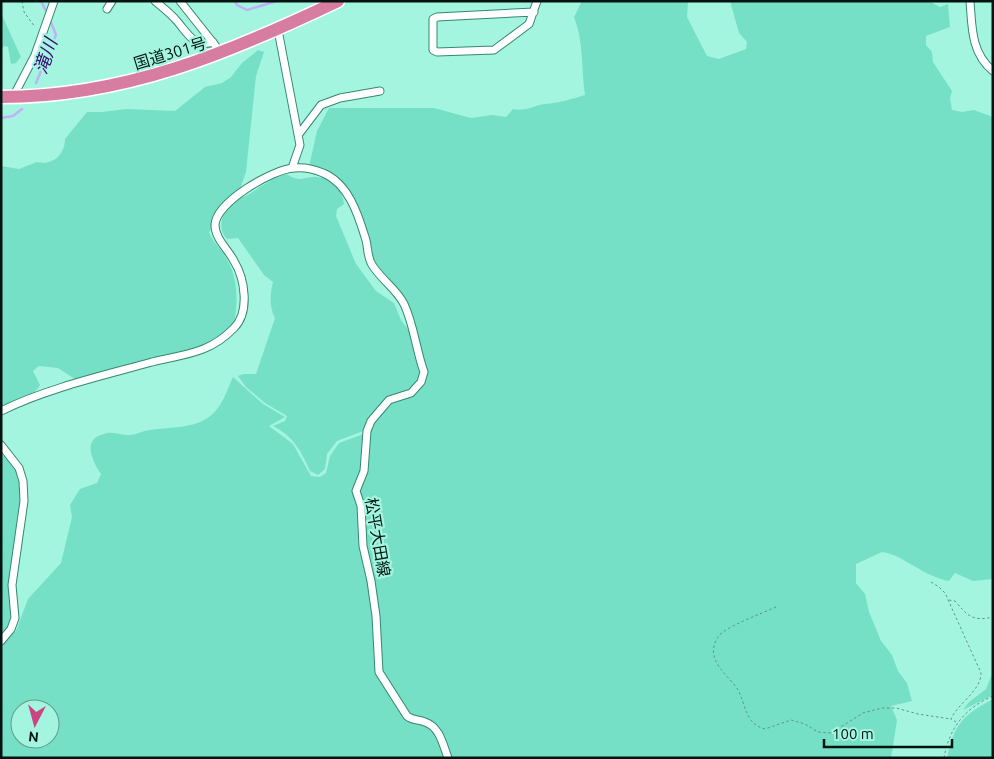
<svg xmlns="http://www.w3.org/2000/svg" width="994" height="759" viewBox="0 0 994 759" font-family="Ubuntu,'Noto Sans JP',sans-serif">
<rect width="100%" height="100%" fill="#a4f5df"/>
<g fill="#75e0c5" fill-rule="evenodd">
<path d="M582,1H688L687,17L707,56L719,59L746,49L747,42L739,33L730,1H929L940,7L948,4L950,27L926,36V45L932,52L933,62L952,91L950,98L952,110L962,112L974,110L993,117V579L973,581L955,573L949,581C922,576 904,555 882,552L856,564V583L865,594L869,612L881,641L892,655L898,671L907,683L912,701L891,706L897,720L891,758H449L439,732L411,717L380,672L357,494L369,430L389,403L423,382L409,309L375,265L347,190L309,167L317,131L329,108H434L471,118L492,115L506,117L513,109C526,112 534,105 545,104C559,103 572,99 585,95C581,68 584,42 574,17Z"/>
<path d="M1,13L21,57L16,63L11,64L8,47L4,46L1,49Z"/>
<path d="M258,50L264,52L256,76L246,172L239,192L217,213L209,233C214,244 224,252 229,263C238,281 238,304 234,324L211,342L195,350L78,381L58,368L39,366L33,371L40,385C32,399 15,403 1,408V166L19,169L37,162C52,166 65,155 65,139L87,112H102L126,109L175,111L205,87L222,83L231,77L242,63Z"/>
<path d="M286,174C289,176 294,178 298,179C303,179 309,177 314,177C331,176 343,188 344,204L337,209L336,216L356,264L376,291L394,303L401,320L410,332L422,372L421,376L409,391L389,399L366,430L337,441L327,454L325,469L318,475L310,471C301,451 294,437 273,426L285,421L287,416L265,403L246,387L238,376L243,374H256L275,318C269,307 270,294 273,282L264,275L238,238L227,239C215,227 224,207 237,199C242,197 247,196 251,193C263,185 273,178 286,174Z"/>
<path d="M233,377L263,404L285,417L269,426L293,444L311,476L320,477L326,473L330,456L339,443L366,433L357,500L370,581L378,672L402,710L434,729L447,758H1V644L16,631L28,599L61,563L72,517L70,505L80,489L97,483L101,474C91,459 81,437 108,433C115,432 123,436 131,435C137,434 143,431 150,430C169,427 192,429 209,417C222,408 227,390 233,377ZM20,709H50V739H20Z"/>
<path d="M1,456H6L17,469L22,491L11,625L1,639Z"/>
<path d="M993,672V695L963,710L969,702L986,689Z"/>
<path d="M993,699V758H947C954,724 963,715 993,699Z"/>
</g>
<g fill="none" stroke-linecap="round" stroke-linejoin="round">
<g stroke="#c2b0f9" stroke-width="2.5">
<path d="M41,1L48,15"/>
<path d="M235,1L237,5L247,10L277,1"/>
<path d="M36,83L56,35L50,20"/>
<path d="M1,118L13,116L22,109"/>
</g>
<defs>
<g id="street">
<path d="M155,1C162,7 170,13 176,20C187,32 194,49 213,42"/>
<path d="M180,1L222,54"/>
<path d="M970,1C972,27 971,53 993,71"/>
<path d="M107,9L112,1"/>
<path d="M534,12L437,17L433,19V50L437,52L494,50L529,24L537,1"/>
<path d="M278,30L300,145L292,168"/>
<path d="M13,97L35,55L54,1"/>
<path d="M299,134L321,105L340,98L380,91"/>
<path d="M1,411C48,388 102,376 152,362C184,354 209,354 234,328C250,312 245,279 234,261C228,249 215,239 215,225C216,202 273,169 294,168C304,167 314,169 323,173C348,183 358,214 365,237C368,245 367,255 371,263C379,278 396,288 404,304C414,325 416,350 424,372L421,382L411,393L389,400L371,421L367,431L364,471L356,491L361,506L363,546L371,581L376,616L379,672L407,716C413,721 418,719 425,722C440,727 443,745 448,758"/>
<path d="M1,445L19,468L23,481L24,501L12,585L15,618L11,629L1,641"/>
</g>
<path id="highway" d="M1,97C124,97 229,53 338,1"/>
</defs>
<use href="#street" stroke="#348773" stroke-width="9"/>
<use href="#highway" stroke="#fff" stroke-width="15"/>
<g stroke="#5f9687" stroke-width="1" stroke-dasharray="2.5 2.5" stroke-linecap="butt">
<path d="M22,1L24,12L35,27"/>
<path d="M931,582L939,587L945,593L981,673C981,691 958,703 951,719L956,722"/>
<path d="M949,600L955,601C967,615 972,622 993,617"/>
<path d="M776,607C763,613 724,627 718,637C703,660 729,675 738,690C746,705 745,724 765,729L791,720L805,724L818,732L831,733L863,713L882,708H896L918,714L951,719"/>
<path d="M944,758C949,728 965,708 993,696"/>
</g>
<use href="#street" stroke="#fff" stroke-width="7"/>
<use href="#highway" stroke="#d67da1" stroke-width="12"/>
</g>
<g text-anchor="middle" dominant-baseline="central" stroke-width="4.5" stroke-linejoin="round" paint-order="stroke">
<g font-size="16" fill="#001510" stroke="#a4f5df">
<text transform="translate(170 53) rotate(-17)">国道301号</text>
<text transform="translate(378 537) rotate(80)">松平大田線</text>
</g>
<g font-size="18" font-style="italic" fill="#390874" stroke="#a4f5df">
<text transform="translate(45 56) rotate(-71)">滝川</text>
</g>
</g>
<rect width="994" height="759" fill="none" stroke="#001510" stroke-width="5"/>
<g transform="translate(35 724) rotate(186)"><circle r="24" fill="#a4f5df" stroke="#629b8c"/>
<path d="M0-4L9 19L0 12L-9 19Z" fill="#ca4383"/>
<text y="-8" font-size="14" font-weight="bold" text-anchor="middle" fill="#001510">N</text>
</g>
<path d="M824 739v8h128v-8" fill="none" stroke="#001510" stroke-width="2.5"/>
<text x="832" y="739" font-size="15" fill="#001510" stroke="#a4f5df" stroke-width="4" paint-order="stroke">100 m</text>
</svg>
